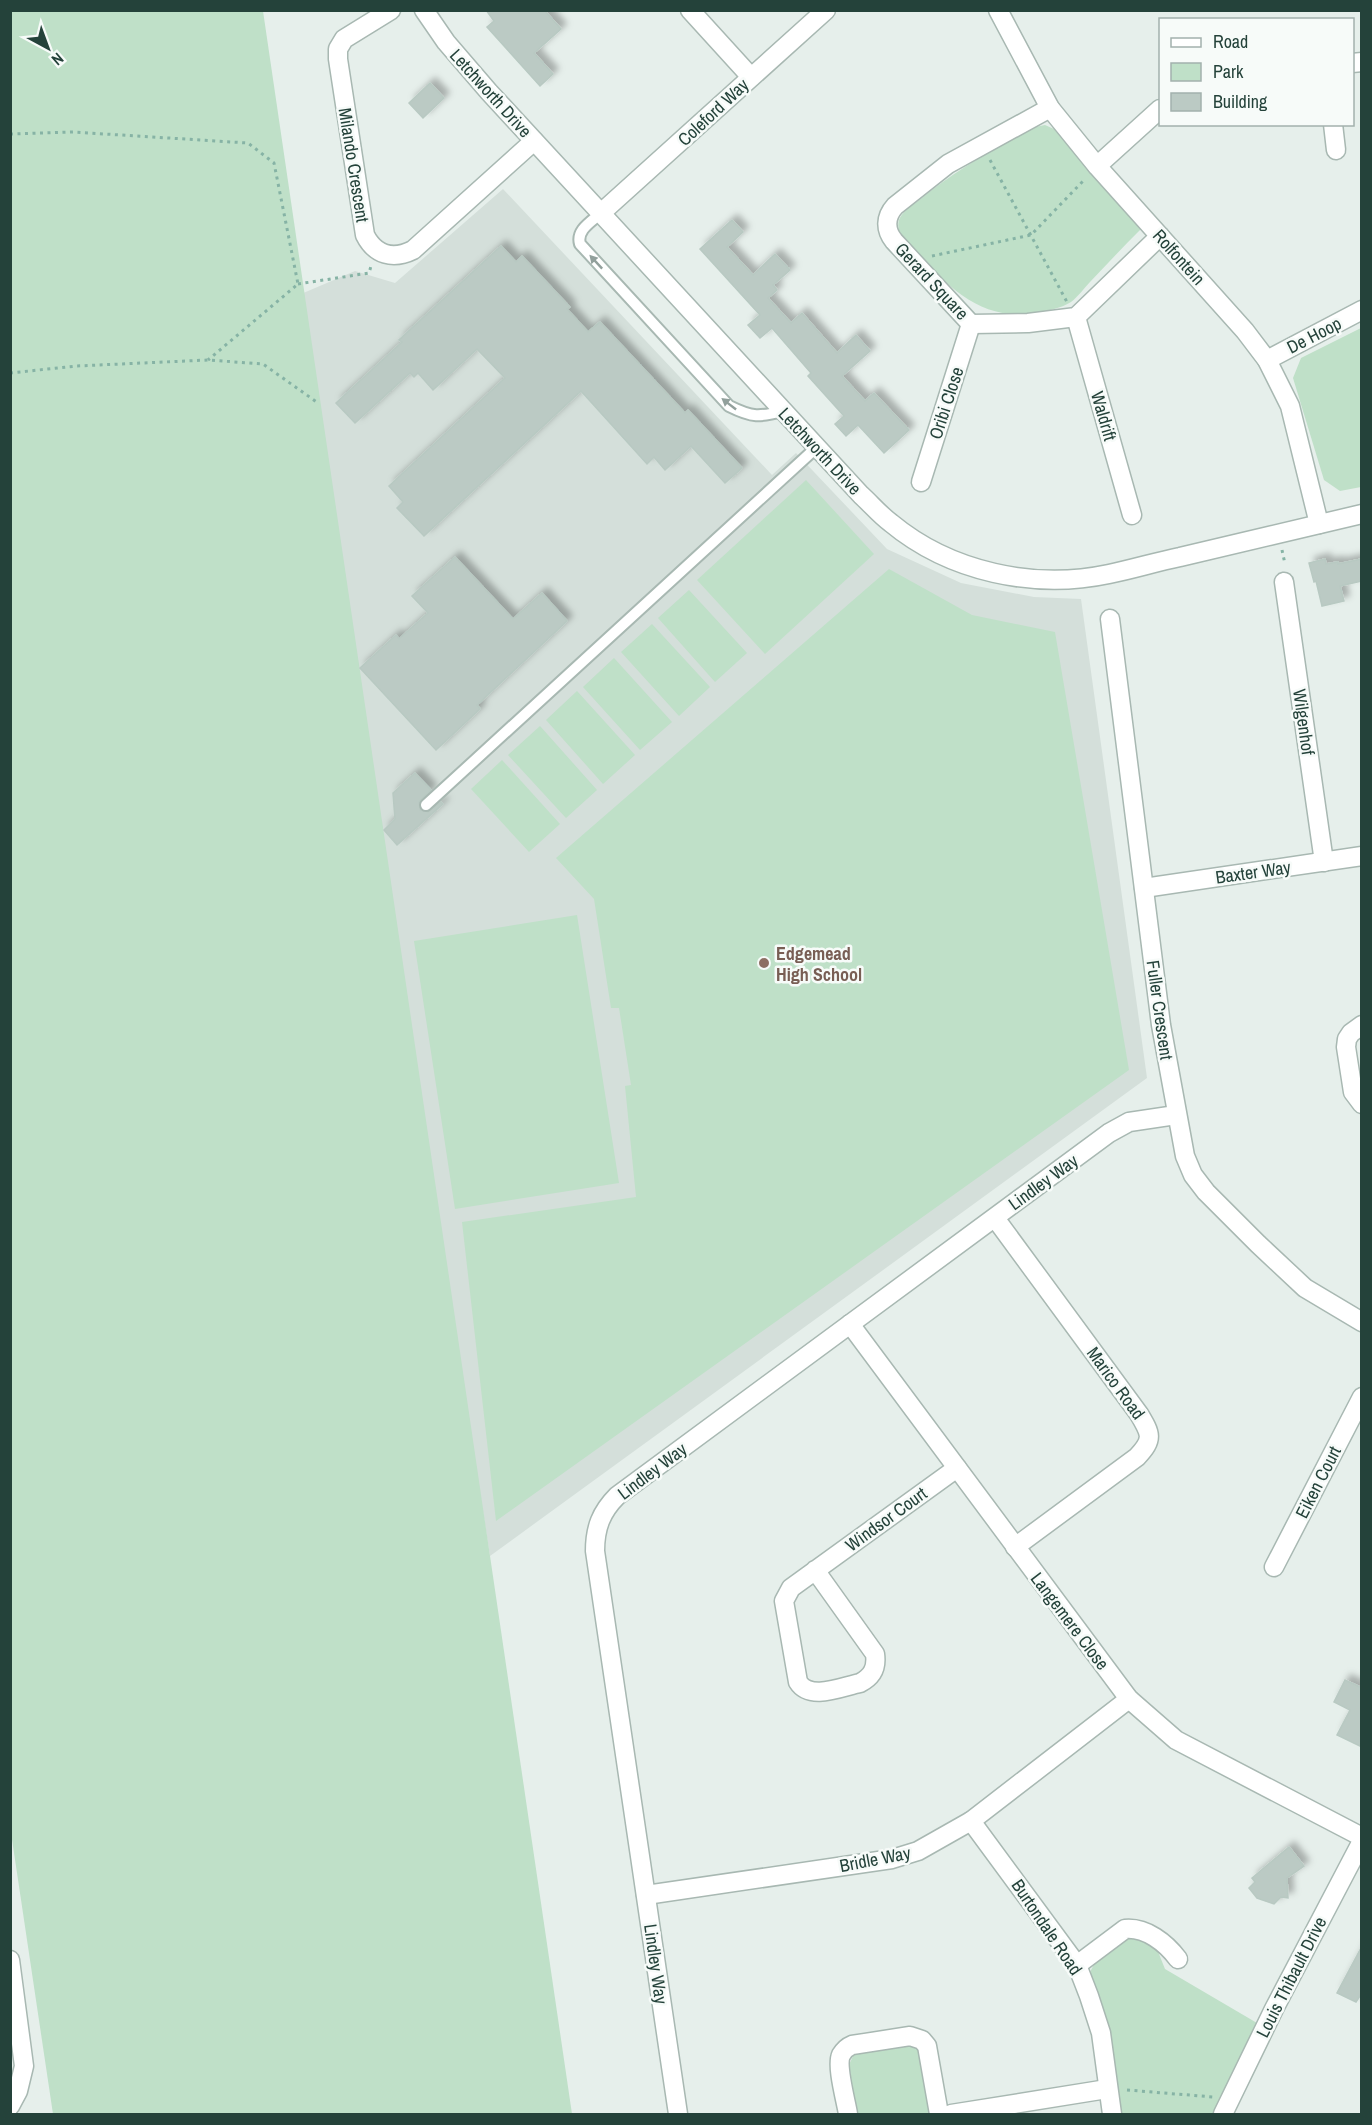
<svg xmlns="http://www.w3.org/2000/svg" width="1372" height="2125" viewBox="0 0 1372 2125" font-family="'Archivo Narrow',sans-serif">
<defs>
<filter id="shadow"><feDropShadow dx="5.5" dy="-5.5" stdDeviation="3" flood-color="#0004"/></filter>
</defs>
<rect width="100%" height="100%" fill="#e6efeb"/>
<path fill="#d4dfda" d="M503,189L772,475L796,453L887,549L961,583L1034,597L1081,599L1147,1078L490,1556L378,847L301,294L355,271L395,283Z"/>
<g fill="#bfe0c8">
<path d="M10,11H263L572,2114H53L10,1826Z"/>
<path d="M1045,125L1054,129L1141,229C1124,246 1107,264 1090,282C1084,288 1078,297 1071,302C1062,308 1047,311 1036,313C974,323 941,278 903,237C899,232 897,227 899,220C902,212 911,206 918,201C955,170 992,150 1035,127Z"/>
<path d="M1361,328V487L1340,491L1324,480L1293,378L1301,358Z"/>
<path d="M806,480L874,554L765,654L697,580Z"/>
<path d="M889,569L972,615L1055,632L1129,1070L496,1521L462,1222L636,1197L625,1086L631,1085L619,1008H611L594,899L556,858Z"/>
<path d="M689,590L747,653L715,682L658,618Z"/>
<path d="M652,624L710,687L679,716L621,652Z"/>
<path d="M614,658L672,722L640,750L583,687Z"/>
<path d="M577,691L635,755L603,784L546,720Z"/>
<path d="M540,726L597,790L566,818L508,755Z"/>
<path d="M502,760L560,824L529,852L471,789Z"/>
<path d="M577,915L619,1183L455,1209L414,941Z"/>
<path d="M1137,1937L1157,1949L1165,1969L1257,2023L1213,2114H1121L1109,2033L1090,1973C1095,1957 1120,1939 1137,1937Z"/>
<path d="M909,2044L918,2048L932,2114H857L849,2065L853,2056L857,2053Z"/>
</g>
<g fill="#bbcac4" stroke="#b8c9c2" stroke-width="1.5" filter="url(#shadow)">
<path d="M486,10H544L561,29L534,53L553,74L540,86L487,27L494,21Z"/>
<path d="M430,83L444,98L423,118L409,103Z"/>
<path d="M732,220L743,232L727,247L753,275L775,254L790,270L773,285L777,290L768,298L791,323L802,313L837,353L856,335L870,351L842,376L865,401L874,393L909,430L884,453L858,425L846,436L835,424L844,416L808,376L811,373L772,328L760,338L748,325L760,315L700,249Z"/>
<path d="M501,246L516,262L522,256L570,307L567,309L588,332L600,322L685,413L688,410L742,468L725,483L691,446L665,470L654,457L647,464L581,391L424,536L397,508L403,502L389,486L505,378L477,349L433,390L418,373L414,377L410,373L355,423L336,403L402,342L399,340Z"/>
<path d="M455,557L513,619L542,593L567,621L477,705L480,709L436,750L360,668L396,635L399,639L428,613L412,596Z"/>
<path d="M1325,559L1326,564L1338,562V564L1362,559V581L1340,586L1344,601L1322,606L1316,581L1314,582L1309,563Z"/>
<path d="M415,773L431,790L419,802L420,810L428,812L441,802L443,804L397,845L384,830L395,819L393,793Z"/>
<path d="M1345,1680L1362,1688V1747L1337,1735L1350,1710L1334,1702Z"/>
<path d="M1289,1847L1304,1866L1287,1878L1288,1898L1281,1897L1274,1904L1257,1898L1249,1888L1255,1882L1252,1878Z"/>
<path d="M1362,1946V1993L1356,2002L1337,1993Z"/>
</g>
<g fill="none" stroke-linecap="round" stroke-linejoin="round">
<defs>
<g id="service">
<path d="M601,213C591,222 576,230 580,244L729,406C753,418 759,417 784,411"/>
<path d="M426,805L817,447"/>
</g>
<g id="minor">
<path d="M391,10L344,39L338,49V59L365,235C375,255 393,260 413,250L534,141"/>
<path d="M690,10L751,77"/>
<path d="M998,10L1050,108L1097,166L1245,331L1267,360L1290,406L1319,524"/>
<path d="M1352,63L1362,62"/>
<path d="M1050,108L948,164L895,206C885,217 885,230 894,241L971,324L1028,323L1076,317L1160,236"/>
<path d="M1333,124L1336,150"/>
<path d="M1097,166L1160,109"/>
<path d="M601,213L826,10"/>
<path d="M1076,317L1132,515"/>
<path d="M1267,360L1362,310"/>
<path d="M921,482L971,324"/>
<path d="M1284,582L1324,862"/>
<path d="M1110,619L1161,1025L1185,1156L1193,1175L1206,1192L1258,1244L1305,1288L1362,1322"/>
<path d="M1144,888L1362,856"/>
<path d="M1362,1025L1351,1033L1347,1039L1346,1047L1353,1092L1362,1104"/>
<path d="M995,1218L1139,1414C1151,1434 1154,1439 1137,1457L1015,1547"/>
<path d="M850,1324L1129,1699L1176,1740L1362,1837"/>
<path d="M1274,1567L1362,1397"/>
<path d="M815,1570L875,1654C877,1668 872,1677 860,1683C841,1687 810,1701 798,1682L784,1601L791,1588L957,1468"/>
<path d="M971,1821L1077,1965L1089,1996L1101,2033L1112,2114"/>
<path d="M646,1895L892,1859L918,1851L971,1821L1129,1699"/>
<path d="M10,1960L24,2066L18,2091L10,2106"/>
<path d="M1077,1965L1125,1929C1146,1927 1166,1943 1178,1959"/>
<path d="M678,2114L595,1551C595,1528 601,1512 617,1496L1109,1133L1129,1122L1176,1115"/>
<path d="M848,2114C846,2101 836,2066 841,2055C844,2050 847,2047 852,2045L910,2036L922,2040L927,2046L939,2114"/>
<path d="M951,2114L1107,2089"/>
<path d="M1223,2114L1274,2009L1362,1841"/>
</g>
<path id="tertiary" d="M424,10L446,42L489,92L861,495C871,504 880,515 891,523C950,572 1034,590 1109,574C1133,569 1156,562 1180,557C1241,543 1301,528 1362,514"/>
</defs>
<use href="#service" stroke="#a8b8b2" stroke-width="14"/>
<use href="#minor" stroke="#a8b8b2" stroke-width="21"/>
<use href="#tertiary" stroke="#a8b8b2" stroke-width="21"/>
<g stroke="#86b3a5" stroke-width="3" stroke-dasharray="3 4.5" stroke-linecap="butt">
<path d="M10,134L73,132L248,143L274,163L298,284L208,360"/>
<path d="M990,160L1067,302"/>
<path d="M932,256L1031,235L1085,179"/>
<path d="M298,284L369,273L371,266"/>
<path d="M10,373L77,366L208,360L263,364L318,403"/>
<path d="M1282,550L1285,564"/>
<path d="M1127,2090L1213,2097"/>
</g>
<use href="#service" stroke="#fff" stroke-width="10"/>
<use href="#minor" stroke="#fff" stroke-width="18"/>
<use href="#tertiary" stroke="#fff" stroke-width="18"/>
</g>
<defs><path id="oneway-solid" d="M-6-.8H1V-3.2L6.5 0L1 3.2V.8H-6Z" transform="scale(1.5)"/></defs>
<g fill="#92a09c">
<use href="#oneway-solid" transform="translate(596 262) rotate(-133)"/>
<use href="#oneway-solid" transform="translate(729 404) rotate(-142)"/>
</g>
<circle fill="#8d6e63" stroke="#f7fbf9" stroke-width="2" cx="764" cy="963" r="6"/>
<g text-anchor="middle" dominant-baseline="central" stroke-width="5" stroke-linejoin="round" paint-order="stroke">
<g font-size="18" fill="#24423a" stroke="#f7fbf9">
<text transform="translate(491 93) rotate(48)">Letchworth Drive</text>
<text transform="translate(713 112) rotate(-43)">Coleford Way</text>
<text transform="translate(354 165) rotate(81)">Milando Crescent</text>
<text transform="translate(1179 257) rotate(48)">Rolfontein</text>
<text transform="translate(932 281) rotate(47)">Gerard Square</text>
<text transform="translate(1314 335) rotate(-27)">De Hoop</text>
<text transform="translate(946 403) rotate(-72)">Oribi Close</text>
<text transform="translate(1104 416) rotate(74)">Waldrift</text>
<text transform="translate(820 451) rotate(47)">Letchworth Drive</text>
<text transform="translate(1304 722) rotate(82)">Wilgenhof</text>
<text transform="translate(1253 872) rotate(-8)">Baxter Way</text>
<text transform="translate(1160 1010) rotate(82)">Fuller Crescent</text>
<text transform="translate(1043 1182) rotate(-36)">Lindley Way</text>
<text transform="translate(1116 1383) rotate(54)">Marico Road</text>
<text transform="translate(652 1471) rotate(-37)">Lindley Way</text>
<text transform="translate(1318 1482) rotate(-63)">Eiken Court</text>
<text transform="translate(886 1519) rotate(-36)">Windsor Court</text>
<text transform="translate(1070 1621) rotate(53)">Langemere Close</text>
<text transform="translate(875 1859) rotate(-11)">Bridle Way</text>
<text transform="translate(1047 1927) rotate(56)">Burtondale Road</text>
<text transform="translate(656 1964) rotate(82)">Lindley Way</text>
<text transform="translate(1291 1977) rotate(-63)">Louis Thibault Drive</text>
</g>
<g font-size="18" font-weight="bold" fill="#785e54" stroke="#f7fbf9" text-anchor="start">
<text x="776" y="953">Edgemead<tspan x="776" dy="21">High School</tspan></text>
</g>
</g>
<rect width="1372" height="2125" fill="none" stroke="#24423a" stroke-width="24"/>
<rect x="1159" y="18" width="195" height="108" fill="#f7fbf9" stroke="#a3b1ad" stroke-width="1.5"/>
<rect x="1171" y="38" width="30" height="9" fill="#ffffff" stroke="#a3b1ad" stroke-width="1.5"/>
<text x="1213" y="48" font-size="18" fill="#24423a">Road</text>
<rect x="1171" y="63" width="30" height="18" fill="#bfe0c8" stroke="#a3b1ad" stroke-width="1.5"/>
<text x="1213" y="78" font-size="18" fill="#24423a">Park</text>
<rect x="1171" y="93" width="30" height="18" fill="#bbcac4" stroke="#a3b1ad" stroke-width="1.5"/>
<text x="1213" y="108" font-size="18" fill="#24423a">Building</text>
<g transform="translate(48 48) rotate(139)" stroke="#f7fbf9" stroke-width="4.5" paint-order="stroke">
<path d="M0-4.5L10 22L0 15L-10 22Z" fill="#24423a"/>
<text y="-9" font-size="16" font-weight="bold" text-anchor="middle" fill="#24423a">N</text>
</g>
</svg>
